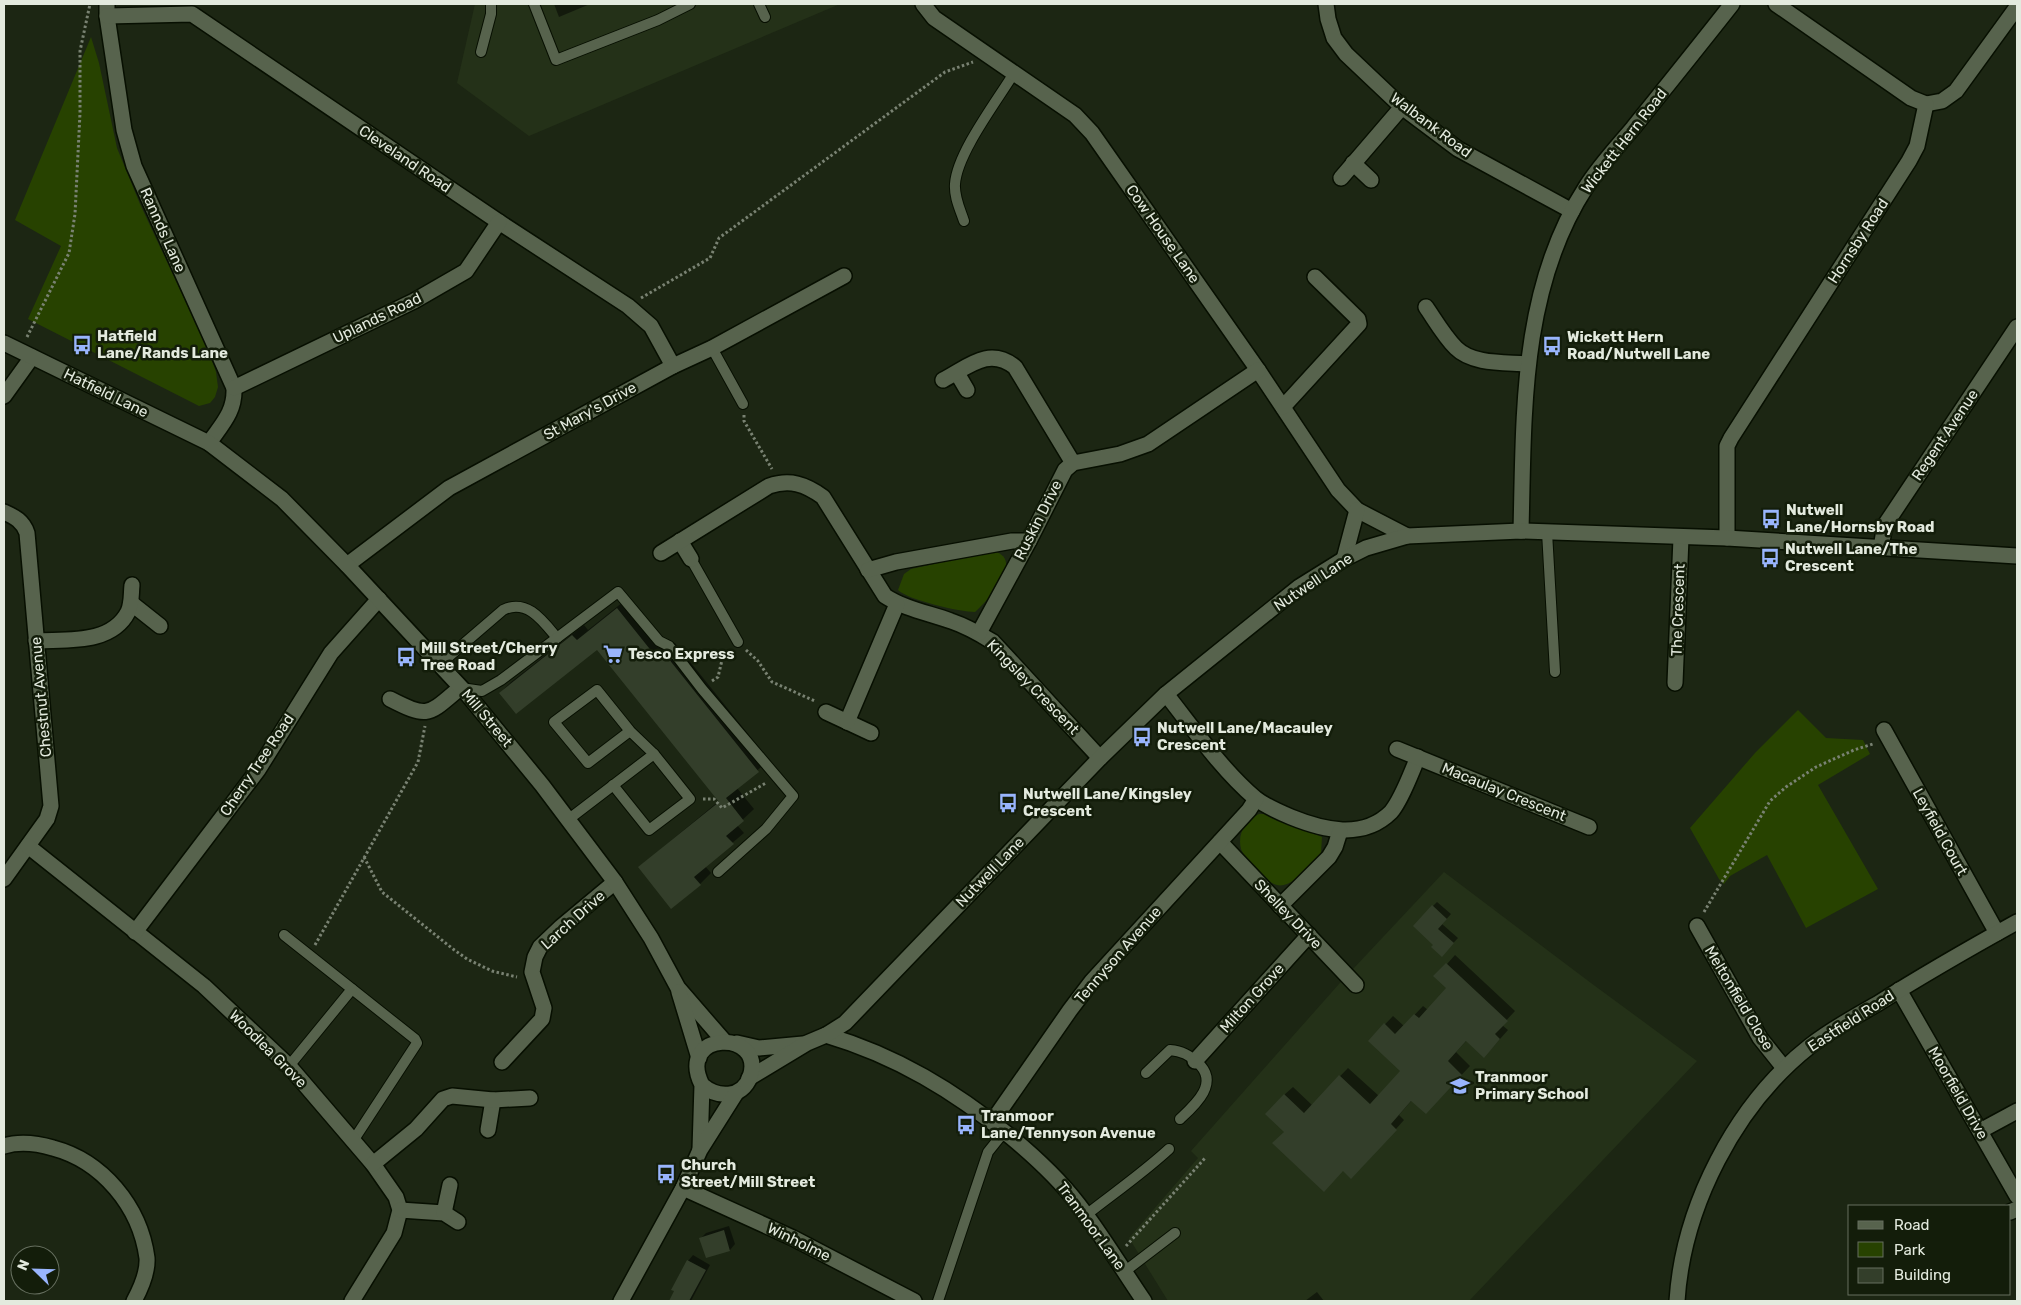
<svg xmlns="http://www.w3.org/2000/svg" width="2021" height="1305" viewBox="0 0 2021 1305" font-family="Rubik,sans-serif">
<rect width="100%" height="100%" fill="#1c2613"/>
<g fill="#243118">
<path d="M475,4H840L529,136L457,83Z"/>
<path d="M1444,872L1591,983L1697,1061L1469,1301H1168L1129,1238L1198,1158L1191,1151L1339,984Z"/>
</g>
<g fill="#274200">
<path d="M91,37L99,63L117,148L140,204L209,352L216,372L218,387L215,397L210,403L199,406L28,319L61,246L15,220Z"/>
<path d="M993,551C1026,559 988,600 975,612C960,612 908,600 898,590L904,574L911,569Z"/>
<path d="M1798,710L1826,738L1863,740L1870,754L1818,785L1878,889L1806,928L1767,855L1730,876L1724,884L1719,879L1690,828L1755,753Z"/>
<path d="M1259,814H1267L1322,837L1321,853C1312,863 1300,879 1287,884C1282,886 1277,886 1272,883C1265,879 1243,856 1241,849C1237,833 1246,820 1259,814Z"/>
</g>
<g fill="#0007">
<path d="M554,4H590L559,17Z"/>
<path d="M628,598L668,648L675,643L769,760L737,788L754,809L737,825L744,833L705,866L711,873L700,884L639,867L719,801L597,648L500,693L511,682L584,625L588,630Z"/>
<path d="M1437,902L1451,914L1442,924L1458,938L1442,955L1435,945L1433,906Z"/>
<path d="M1455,955L1515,1011L1502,1025L1508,1030L1492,1048L1467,1040L1456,1052L1470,1066L1434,1104L1412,1100L1399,1115L1404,1120L1360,1169L1344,1170L1286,1131L1284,1095L1293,1087L1312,1105L1348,1068L1379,1096L1402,1071L1369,1041L1393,1016L1404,1026L1423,1006L1428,1010L1448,988L1447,964Z"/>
<path d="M729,1226L735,1244L730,1250L706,1257L701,1238L706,1233Z"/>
<path d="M693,1255L710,1265L691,1301H670L688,1261Z"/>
<path d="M1317,1292L1324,1301H1305Z"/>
</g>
<g fill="#333e2a">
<path d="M617,608L657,658L664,653L759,772L726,798L744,821L726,836L734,844L694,877L701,885L671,909L638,867L719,802L597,650L516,714L499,693L572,635L577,640Z"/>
<path d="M1432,905L1447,919L1438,929L1454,943L1442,957L1431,947L1433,945L1413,926Z"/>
<path d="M1446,963L1508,1021L1495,1034L1500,1039L1484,1058L1466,1041L1448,1061L1462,1075L1426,1114L1411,1101L1391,1124L1397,1130L1351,1179L1343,1171L1324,1192L1272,1143L1284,1132L1265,1114L1284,1094L1304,1113L1339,1075L1370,1104L1400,1071L1368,1041L1384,1023L1395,1034L1414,1014L1419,1018L1446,988L1433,976Z"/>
<path d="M724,1230L730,1251L706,1258L699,1238Z"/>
<path d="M687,1260L706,1270L689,1301H669L674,1291L671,1290Z"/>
</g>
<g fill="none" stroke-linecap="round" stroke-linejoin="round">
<defs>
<g id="lane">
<path d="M534,4L556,60L658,20L690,4"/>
<path d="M759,4L765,17"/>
<path d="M481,52L491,14V4"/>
<path d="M964,221C960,209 954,197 955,184C957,153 997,101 1014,73"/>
<path d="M712,348L743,404"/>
<path d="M1547,532L1555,672"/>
<path d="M691,559L738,642"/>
<path d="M439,665L503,610C527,598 543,621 557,638"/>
<path d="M461,688L482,691L501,680L618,592L659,641L669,646L702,689L793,796L766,829L718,872"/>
<path d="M613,785L649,830L690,799L654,754"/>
<path d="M569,819L654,754L630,731L597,690L554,722L588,763L630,731"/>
<path d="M284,935L415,1039L417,1043L353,1141"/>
<path d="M289,1066L352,989"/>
<path d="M1146,1073L1170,1050C1182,1051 1189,1055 1198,1063C1220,1083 1195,1105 1180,1119"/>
<path d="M1086,1215C1114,1193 1143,1173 1169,1149"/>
<path d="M1124,1272L1175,1233"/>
<path d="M938,1301L988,1152L1004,1132"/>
</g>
<g id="street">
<path d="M107,4V16L124,130L134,166L234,388C235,412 222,424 209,443"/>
<path d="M923,4L934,18L1075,115L1092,133L1258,370L1338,490L1357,510L1407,536"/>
<path d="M1326,4L1328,19L1334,38L1346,54L1402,107L1458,149L1572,211"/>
<path d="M107,16L192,14L499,222L628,306L651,326L673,366"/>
<path d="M1926,104L1942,101L1956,91L2017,7"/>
<path d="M1353,163L1371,180"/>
<path d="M1341,178L1402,107"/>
<path d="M1426,307C1435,320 1444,336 1456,348C1473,365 1506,362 1528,364"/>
<path d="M957,373L967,390"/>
<path d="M943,380C968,367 989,346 1015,367L1073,463"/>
<path d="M234,388L414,301L466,271L499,222"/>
<path d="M4,396L32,357"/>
<path d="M1283,407L1359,324L1358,319L1315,277"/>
<path d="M4,512C15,517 23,521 27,533L51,806L47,819L4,879"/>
<path d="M1521,531C1524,414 1520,289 1586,187C1599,166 1617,147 1633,128C1666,87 1699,46 1732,4"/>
<path d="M1727,538V446L1731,438L1909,161L1917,146L1926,104L1911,98L1776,4"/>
<path d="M680,541L691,559"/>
<path d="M1881,547L1885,525L2017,327"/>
<path d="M661,553L769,486C790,479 805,484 823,497L885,596C905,609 929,613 951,621C966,626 980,634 993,642L1100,758"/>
<path d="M1344,559L1357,510"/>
<path d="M347,565L449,488L673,366L712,348L844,276"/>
<path d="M868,570L896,562L1012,541H1029"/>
<path d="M131,603L160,626"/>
<path d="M979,633L1029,541L1065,470L1073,463L1120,454L1148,444L1258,370"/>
<path d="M36,641C66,639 111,645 128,612C132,604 131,594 132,585"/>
<path d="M1675,683L1681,538"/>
<path d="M1166,694C1193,728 1221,769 1255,798C1265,806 1279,812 1291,817C1323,830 1363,840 1391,812C1402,799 1411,773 1418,757"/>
<path d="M390,699C429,719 428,715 460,688"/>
<path d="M826,712L871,733"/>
<path d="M847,722L897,604"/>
<path d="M1884,730L1997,933"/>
<path d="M1397,749L1589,827"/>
<path d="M1220,842L1356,985"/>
<path d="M28,846L204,986L289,1066L373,1164L396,1197L400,1210L394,1233L352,1301"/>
<path d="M1280,906L1329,857L1335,847L1340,831"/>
<path d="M1697,926L1760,1038L1784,1068"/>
<path d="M135,932L258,770L331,653L379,599"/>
<path d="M1899,990L2017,1196"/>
<path d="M826,1035C897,1056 954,1091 1011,1137C1035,1157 1059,1179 1078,1204C1102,1235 1122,1269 1144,1301"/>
<path d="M1195,1061L1309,935"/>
<path d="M502,1062L542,1019L544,1008L532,972L535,957L540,947L561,927L615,882"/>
<path d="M992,1122L1070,1010L1092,981L1249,810L1256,799"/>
<path d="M488,1130L493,1100"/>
<path d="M1980,1131L2017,1111"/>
<path d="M4,1146C20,1141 36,1143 53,1148C102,1161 140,1206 147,1258C148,1273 141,1288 134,1301"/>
<path d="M373,1164L416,1129L443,1099L452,1096L493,1100L530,1098"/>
<path d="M683,1188L793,1238L914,1301"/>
<path d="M400,1210L444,1213L458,1222"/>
<path d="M2010,1212L2017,1209"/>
<path d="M444,1213L450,1185"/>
<path d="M1677,1301C1683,1207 1735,1105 1810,1046C1830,1030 1854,1017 1877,1004C1923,975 1970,948 2017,922"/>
</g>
<g id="secondary">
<path d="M4,343L209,443L282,499L347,565L468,695L542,785L615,882L651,938L678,988L724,1041"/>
<path d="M679,992L699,1058"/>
<path d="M737,1043L759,1048L803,1044"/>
<path d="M749,1078L807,1043L826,1035L845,1023L1100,758L1166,694L1299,587L1344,559L1366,548L1407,536L1521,531L1727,538L2017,556"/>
<path d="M700,1149L702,1085C675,1030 766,1029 750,1077C742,1099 717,1098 702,1085"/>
<path d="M621,1301L683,1188L700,1150L736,1093"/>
</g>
</defs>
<use href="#lane" stroke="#070f01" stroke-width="12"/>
<use href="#street" stroke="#070f01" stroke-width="18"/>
<use href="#secondary" stroke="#070f01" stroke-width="18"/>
<g stroke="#798272" stroke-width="3" stroke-dasharray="2.5 2.5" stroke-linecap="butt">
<path d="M641,298L710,258L719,238L945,72L973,62"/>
<path d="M27,337L69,253L75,214L80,113V51L90,4"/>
<path d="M744,415V421L772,469"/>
<path d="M746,650L758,661L772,682L815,701"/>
<path d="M712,681L718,677L722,660L729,651"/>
<path d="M703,799H714L722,808L766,783"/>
<path d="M364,857L382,892L453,949L467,959L492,971L517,977"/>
<path d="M1704,912L1770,801L1786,787L1816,767L1854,750L1873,744"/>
<path d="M315,945L418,762L425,726"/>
<path d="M1126,1246L1206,1157"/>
</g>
<use href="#lane" stroke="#57634d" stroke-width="10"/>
<use href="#street" stroke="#57634d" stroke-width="15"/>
<use href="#secondary" stroke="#57634d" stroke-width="15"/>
</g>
<defs>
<symbol id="bus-bare" viewBox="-9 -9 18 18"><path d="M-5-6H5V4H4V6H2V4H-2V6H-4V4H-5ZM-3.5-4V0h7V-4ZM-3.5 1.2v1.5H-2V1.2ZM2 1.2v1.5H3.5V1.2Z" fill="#99b5fd" stroke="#131d0a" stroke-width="2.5" paint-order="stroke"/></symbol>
<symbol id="supermarket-bare" viewBox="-9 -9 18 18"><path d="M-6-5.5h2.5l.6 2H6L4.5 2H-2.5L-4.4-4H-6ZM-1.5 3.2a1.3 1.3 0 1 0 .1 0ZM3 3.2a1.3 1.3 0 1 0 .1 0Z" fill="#99b5fd" stroke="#131d0a" stroke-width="2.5" paint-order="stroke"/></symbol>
<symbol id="school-bare" viewBox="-9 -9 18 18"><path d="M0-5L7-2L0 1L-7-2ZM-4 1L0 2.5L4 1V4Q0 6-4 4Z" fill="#99b5fd" stroke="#131d0a" stroke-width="2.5" paint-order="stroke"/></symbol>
</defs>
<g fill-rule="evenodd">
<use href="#bus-bare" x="68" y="331" width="28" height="28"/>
<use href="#bus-bare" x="1538" y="332" width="28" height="28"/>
<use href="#bus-bare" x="1757" y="505" width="28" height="28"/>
<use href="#bus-bare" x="1756" y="544" width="28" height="28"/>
<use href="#supermarket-bare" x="599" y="640" width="28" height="28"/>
<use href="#bus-bare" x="392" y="643" width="28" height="28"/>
<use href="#bus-bare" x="1128" y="723" width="28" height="28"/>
<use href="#bus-bare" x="994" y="789" width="28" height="28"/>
<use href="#school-bare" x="1446" y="1072" width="28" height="28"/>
<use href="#bus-bare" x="952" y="1111" width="28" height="28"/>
<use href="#bus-bare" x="652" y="1160" width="28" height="28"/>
</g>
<g text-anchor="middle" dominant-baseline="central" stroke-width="5" stroke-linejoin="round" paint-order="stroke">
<g font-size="15" fill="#e3eade" stroke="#131d0a">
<text transform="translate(1431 125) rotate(37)">Walbank Road</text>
<text transform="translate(1624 141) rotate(-52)">Wickett Hern Road</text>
<text transform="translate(405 159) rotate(34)">Cleveland Road</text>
<text transform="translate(163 230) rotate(66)">Rannds Lane</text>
<text transform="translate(1163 234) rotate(55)">Cow House Lane</text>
<text transform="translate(1858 241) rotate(-57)">Hornsby Road</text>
<text transform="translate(377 318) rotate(-26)">Uplands Road</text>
<text transform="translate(106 393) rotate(26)">Hatfield Lane</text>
<text transform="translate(590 411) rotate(-29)">St Mary's Drive</text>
<text transform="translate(1945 435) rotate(-56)">Regent Avenue</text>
<text transform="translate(1038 520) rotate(-63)">Ruskin Drive</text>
<text transform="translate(1313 582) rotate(-34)">Nutwell Lane</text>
<text transform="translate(1678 610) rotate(-88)">The Crescent</text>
<text transform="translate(1033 687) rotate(46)">Kingsley Crescent</text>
<text transform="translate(41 697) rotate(-95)">Chestnut Avenue</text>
<text transform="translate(487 718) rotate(50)">Mill Street</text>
<text transform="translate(257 765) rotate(-56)">Cherry Tree Road</text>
<text transform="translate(1504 792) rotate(22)">Macaulay Crescent</text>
<text transform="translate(1940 832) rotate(61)">Leyfield Court</text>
<text transform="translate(990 872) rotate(-46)">Nutwell Lane</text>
<text transform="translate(1288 914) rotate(46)">Shelley Drive</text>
<text transform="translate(573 920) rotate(-42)">Larch Drive</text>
<text transform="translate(1118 955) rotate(-49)">Tennyson Avenue</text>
<text transform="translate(1252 998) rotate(-48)">Milton Grove</text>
<text transform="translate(1739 998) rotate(59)">Meltonfield Close</text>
<text transform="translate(1851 1021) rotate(-33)">Eastfield Road</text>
<text transform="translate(268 1049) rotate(45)">Woodlea Grove</text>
<text transform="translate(1958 1093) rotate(60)">Moorfield Drive</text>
<text transform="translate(1091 1226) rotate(54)">Tranmoor Lane</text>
<text transform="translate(799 1242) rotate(26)">Winholme</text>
</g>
<g font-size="15" font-weight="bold" fill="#e3eade" stroke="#131d0a" text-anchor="start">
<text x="97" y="336">Hatfield<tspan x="97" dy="17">Lane/Rands Lane</tspan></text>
<text x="1567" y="337">Wickett Hern<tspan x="1567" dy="17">Road/Nutwell Lane</tspan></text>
<text x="1786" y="510">Nutwell<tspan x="1786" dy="17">Lane/Hornsby Road</tspan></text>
<text x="1785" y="549">Nutwell Lane/The<tspan x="1785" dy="17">Crescent</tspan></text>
<text x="421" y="648">Mill Street/Cherry<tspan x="421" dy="17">Tree Road</tspan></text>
<text x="628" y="654">Tesco Express</text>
<text x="1157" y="728">Nutwell Lane/Macauley<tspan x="1157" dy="17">Crescent</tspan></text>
<text x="1023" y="794">Nutwell Lane/Kingsley<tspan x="1023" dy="17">Crescent</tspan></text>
<text x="1475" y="1077">Tranmoor<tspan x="1475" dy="17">Primary School</tspan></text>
<text x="981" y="1116">Tranmoor<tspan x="981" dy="17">Lane/Tennyson Avenue</tspan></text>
<text x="681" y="1165">Church<tspan x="681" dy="17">Street/Mill Street</tspan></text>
</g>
</g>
<rect width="2021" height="1305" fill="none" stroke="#e3eade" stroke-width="10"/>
<rect x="1848" y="1205" width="162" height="90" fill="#131d0a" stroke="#666f5f"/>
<rect x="1858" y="1221" width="25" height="8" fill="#57634d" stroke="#666f5f"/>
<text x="1894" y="1230" font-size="15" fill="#e3eade">Road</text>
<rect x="1858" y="1242" width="25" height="15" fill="#274200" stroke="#666f5f"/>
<text x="1894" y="1255" font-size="15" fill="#e3eade">Park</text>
<rect x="1858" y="1268" width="25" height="15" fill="#333e2a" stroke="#666f5f"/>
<text x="1894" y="1280" font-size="15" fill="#e3eade">Building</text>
<g transform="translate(35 1270) rotate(293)"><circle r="24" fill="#131d0a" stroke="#666f5f"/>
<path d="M0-4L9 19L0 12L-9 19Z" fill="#99b5fd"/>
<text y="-8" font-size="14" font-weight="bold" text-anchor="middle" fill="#e3eade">N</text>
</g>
</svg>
